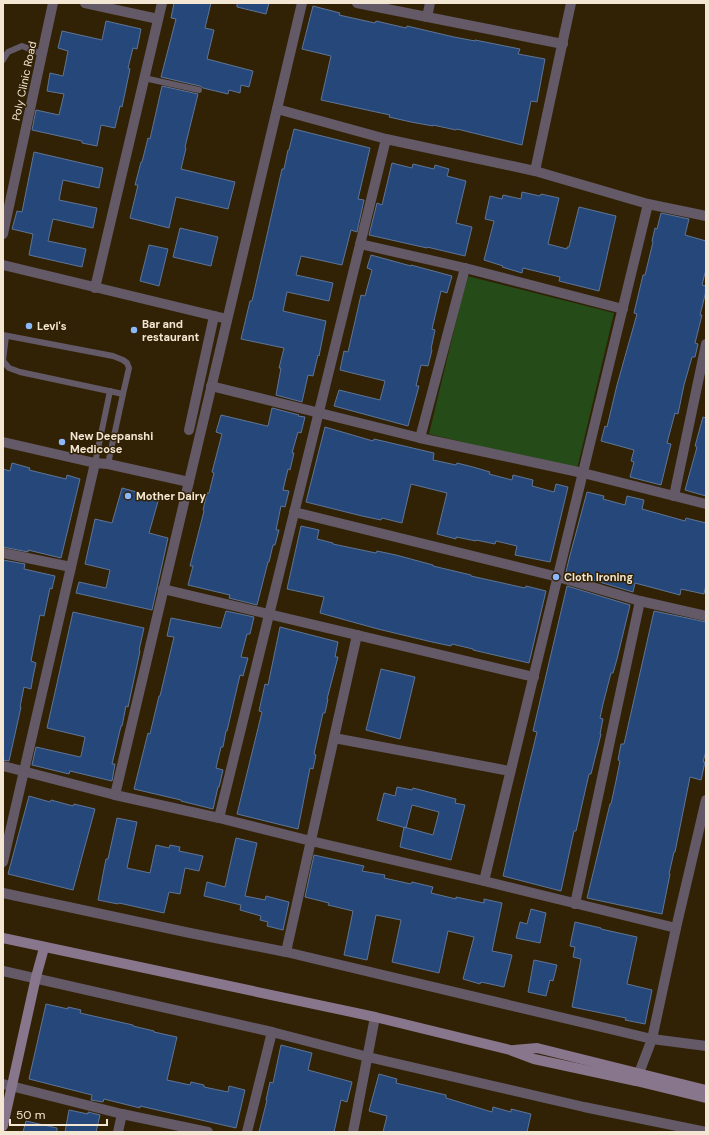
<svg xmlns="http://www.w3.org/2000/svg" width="709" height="1135" viewBox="0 0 709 1135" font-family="'DM Sans',sans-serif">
<rect width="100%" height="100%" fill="#312206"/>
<path fill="#254b18" d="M467,276L614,313L577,469L429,434Z"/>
<g fill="#264779" stroke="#5e7597">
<path d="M174,3H211L205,28L214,30L207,59L253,71L249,87L241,85L240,93L229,90L228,94L203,88L200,86L161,77L176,19L171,18Z"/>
<path d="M237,3H269L266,14L237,7Z"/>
<path d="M313,6L340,13L339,15L375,23L376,21L406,28L407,26L454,37L475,41V40L520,49L518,54L545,59L537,102L531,101L522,145L457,129L456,130L433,125V126L411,122L389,117L390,115L321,100L331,56L302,49Z"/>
<path d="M106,21L141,29L137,49L133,48L128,68L130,69L122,107L120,106L115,128L101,125L97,146L82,143V141L32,130L36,110L59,115L64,94L47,91L50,73L63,76L68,51L58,48L62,31L102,40Z"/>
<path d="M162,86L198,94L185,147L186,148L181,169L235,182L228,209L176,197L169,228L130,218L138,185H135L141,162H142L148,138L150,139Z"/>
<path d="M294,129L370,148L358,199L364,200L357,232L351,230L342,265L301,256L296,275L333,283L329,301L287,292L283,311L326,321L319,356L318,355L313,376L308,375L302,402L276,395L281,368H279L284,348L241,339L250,301H252L282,169H284L288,150H289Z"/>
<path d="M34,152L103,168L99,188L63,180L59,200L97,208L93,228L53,219L48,241L86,249L82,267L29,255L33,234L12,229L17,211L22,212Z"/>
<path d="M392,163L412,168L413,164L434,169L435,165L449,169L447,176L466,181L456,223L472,227L465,256L427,247V248L369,235L377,203L382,205Z"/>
<path d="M522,192L540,196L541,194L559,198L548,244L567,249V247H569L579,207L616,216L599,291L559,281L560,277L523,268L522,273L502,267L503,266L484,260L494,221L485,219L490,196L502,199L503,195L521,199Z"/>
<path d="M661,213L689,219L685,235L706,241V269L702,285L706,286V291L700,315H702L695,343L698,344L695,357H692L684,385L678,414L675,413L667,443L671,444L661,485L630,477L634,462L631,461L634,450L601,441L605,426L607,427L617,385L637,314L634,313L643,275H645L653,242L652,241L655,228L657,229Z"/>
<path d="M180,228L218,237L211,266L173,257Z"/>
<path d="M149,245L168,249L159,286L140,281Z"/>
<path d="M371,255L411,266V265L452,276L447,293L441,291L432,329L435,330L431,349L432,350L428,366L421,365L416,386H419L408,426L334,406L339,390L380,400L385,381L340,370L344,351L348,352L361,295L365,296L372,270L367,268Z"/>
<path d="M272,408L299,415L298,416L305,417L301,433L298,432L292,453H294L290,470L288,469L283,490L289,491L285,507L281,506L276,530H279L275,545H273L269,562H268L257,605L229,598L230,595L188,585L193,566H190L204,511L203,510L207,493H209L214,473L212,472L222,434L216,432L221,415L267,426H268Z"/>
<path d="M703,417L706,418V496L685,490L697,447L695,446Z"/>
<path d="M325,427L373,441L374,439L434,453L433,460L456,465L457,463L473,467L490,472L489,474L512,480L513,475L533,480L532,486L554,492L556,484L568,487L550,562L515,555L517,546L496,541L495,544L476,540V541L456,537V539L437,534L447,493L411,484L402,523L382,518L381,520L362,516L306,502Z"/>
<path d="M12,463L30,468L29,470L66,479L67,475L80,479L61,558L28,550V552L3,547V469L10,471Z"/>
<path d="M122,488L159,498L149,533L168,538L152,610L76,593L79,582L106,588L110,570L85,564L95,519L112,523Z"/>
<path d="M587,492L604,496L603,499L625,505L627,496L644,500L642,509L685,521L686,518L706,523V584L704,594L681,589L680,595L635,583L633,592L566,572L569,559Z"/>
<path d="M301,526L319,530L317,539L333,543V544L376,553L377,551L396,555L433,565V566L471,575V576L525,588L526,586L546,591L529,663L473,650V649L452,644L451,646L432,642L378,629L320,613L324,597L287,589Z"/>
<path d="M3,560L25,564L24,569L55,576L52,589L50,588L44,616L40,615L31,661L36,663L33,677L31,689L24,687L20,707H21L9,761L3,760Z"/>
<path d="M567,586L630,605L617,659L613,673H611L603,704L600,718L603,719L600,734H601L591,774H589L576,831H574L561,891L503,876L520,802L537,732L533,731Z"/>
<path d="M226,611L254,617L250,634H247L241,657L248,658L243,676L240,675L227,731H226L223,747H221L216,768L223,770L219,787H218L213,809L181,801V800L134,789L148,733L150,734L159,696H160L174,637L167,636L171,618L221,628Z"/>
<path d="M654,611L706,622V751L703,762H705L701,780L690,777L675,852H674L669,874H670L662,914L587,898L610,804H611L616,781L620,761L618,760L621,744H624Z"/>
<path d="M73,612L144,628L139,650L140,651L128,707L126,706L122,726H121L112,764H115L112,781L70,771L69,774L32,765L36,747L80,757L81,756L85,737L47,728Z"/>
<path d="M280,627L338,642L335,657H338L327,699H328L325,713H323L314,754L316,755L313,769L310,768L298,829L237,814L262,712L259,711L265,684L268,685Z"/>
<path d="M381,669L415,677L400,739L366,730Z"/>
<path d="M397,787L412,790L413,788L456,799L455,803L465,805L451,860L400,847L404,827L433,835L439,812L412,805L406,828L377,820L384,793L395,796Z"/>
<path d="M29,796L50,802L51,800L73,806L74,804L95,809L73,890L8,874Z"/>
<path d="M117,818L137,822L127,868L150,873L156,845L169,848L170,845L180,847L179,851L203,856L199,871L185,868L180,894L169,892L164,913L119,903L118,904L98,900L106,859H108Z"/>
<path d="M236,838L257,843L245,896L265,900L266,896L289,902L283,930L267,926L268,922L260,920L261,916L240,910L241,905L204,896L207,882L225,887Z"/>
<path d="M314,855L364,866L362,871L385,875L384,878L411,884L412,882L433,887L431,893L456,899V897L484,903V899L502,903L492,951L512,955L504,987L481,982L480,984L463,979L474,937L448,931L439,973L392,962L401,920L376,915L367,960L344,955L353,911L328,905L329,903L305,897Z"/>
<path d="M531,909L546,913L540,943L516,938L520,922L527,924Z"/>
<path d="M575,922L601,928V929L637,937L627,984L652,990L645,1024L625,1020L626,1018L572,1007L581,959L573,957L575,947L570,946Z"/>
<path d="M534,960L557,965L553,981L550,980L546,996L528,992Z"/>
<path d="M46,1004L68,1009V1007L81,1010L80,1013L133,1025V1026L154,1031V1032L177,1037L167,1080L190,1085L191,1082L204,1085V1087L228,1092L229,1086L245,1090L236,1128L140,1106V1108L104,1099L103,1102L91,1100L92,1095L29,1079Z"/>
<path d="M281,1045L312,1053L308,1070L352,1082L347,1102L341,1100L334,1132H259L267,1100H266L270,1082L273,1083Z"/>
<path d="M379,1074L397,1079L396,1083L446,1095V1098L492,1112L493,1107L511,1112V1109L531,1114L527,1132H383L387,1116L369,1111Z"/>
<path d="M69,1110L88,1114V1112L100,1115L96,1132H65Z"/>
<path d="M26,1121L57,1128V1132H23Z"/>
</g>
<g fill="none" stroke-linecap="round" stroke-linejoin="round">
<g stroke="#645967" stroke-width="6">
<path d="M3,60L8,52L22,46L42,54"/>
<path d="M144,78L199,90"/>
<path d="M3,335L113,356L123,360L127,363L129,368L123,394L108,464"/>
<path d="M6,336L3,361L9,368L20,372L123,394"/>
<path d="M95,463L110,391"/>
</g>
<g stroke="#645967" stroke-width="10">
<path d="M85,3L158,19"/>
<path d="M357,3L563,44"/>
<path d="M427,17L430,3"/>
<path d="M277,109L386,139L535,171L648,204L706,216"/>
<path d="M535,171L571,3"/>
<path d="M3,234L53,3"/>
<path d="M360,244L465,268L623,309"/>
<path d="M3,265L227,319"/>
<path d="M95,288L162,3"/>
<path d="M211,386L420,438L583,473L706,504"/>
<path d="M189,430L214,316"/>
<path d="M420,438L465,268"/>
<path d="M3,442L95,463L108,464L189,482"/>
<path d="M674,496L706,344"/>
<path d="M294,512L558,577L640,601L706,616"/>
<path d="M3,553L71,567"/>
<path d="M163,589L534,677"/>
<path d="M334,738L510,771"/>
<path d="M3,766L115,795L219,818L311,841L484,881L676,928"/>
<path d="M115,795L302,3"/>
<path d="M219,818L386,139"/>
<path d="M3,862L95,463"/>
<path d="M484,881L648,204"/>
<path d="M3,893L190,933L286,952L652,1039L706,1046"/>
<path d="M575,904L640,601"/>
<path d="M286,952L357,635"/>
<path d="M3,971L272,1032L368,1057L584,1107L706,1132"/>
<path d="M636,1081L652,1039L676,928L706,800"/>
<path d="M3,1084L122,1114L208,1132"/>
<path d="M118,1132L122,1114"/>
<path d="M247,1132L272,1032"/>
<path d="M353,1132L375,1017"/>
</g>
<g stroke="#88768d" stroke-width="10">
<path d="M3,938L375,1017L510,1050L534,1059L636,1081L706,1098"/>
<path d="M514,1050L537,1048L706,1090"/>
<path d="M3,1126L36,977L44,948"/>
</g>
</g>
<g fill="#8cb9fc" stroke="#312206" stroke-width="1.5">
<circle cx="29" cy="326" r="4"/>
<circle cx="134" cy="330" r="4"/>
<circle cx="62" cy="442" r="4"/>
<circle cx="128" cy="496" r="4"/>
<circle cx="556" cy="577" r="4"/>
</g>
<g text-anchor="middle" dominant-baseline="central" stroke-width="3" stroke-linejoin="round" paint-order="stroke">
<g font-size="11" fill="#f3e6d2" stroke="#312206">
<text transform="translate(24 81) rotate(-78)">Poly Clinic Road</text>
</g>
<g font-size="11" font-weight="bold" fill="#f3e6d2" stroke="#312206" text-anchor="start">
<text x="142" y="324">Bar and<tspan x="142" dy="13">restaurant</tspan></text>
<text x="37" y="326">Levi's</text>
<text x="70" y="436">New Deepanshi<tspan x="70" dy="13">Medicose</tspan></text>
<text x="136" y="496">Mother Dairy</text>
<text x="564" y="577">Cloth Ironing</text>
</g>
</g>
<rect width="709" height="1135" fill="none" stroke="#f3e6d2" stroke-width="8"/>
<path d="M10 1119v6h97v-6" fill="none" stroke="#f3e6d2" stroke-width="2"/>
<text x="16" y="1119" font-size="12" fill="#f3e6d2" stroke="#312206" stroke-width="3" paint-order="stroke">50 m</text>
</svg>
